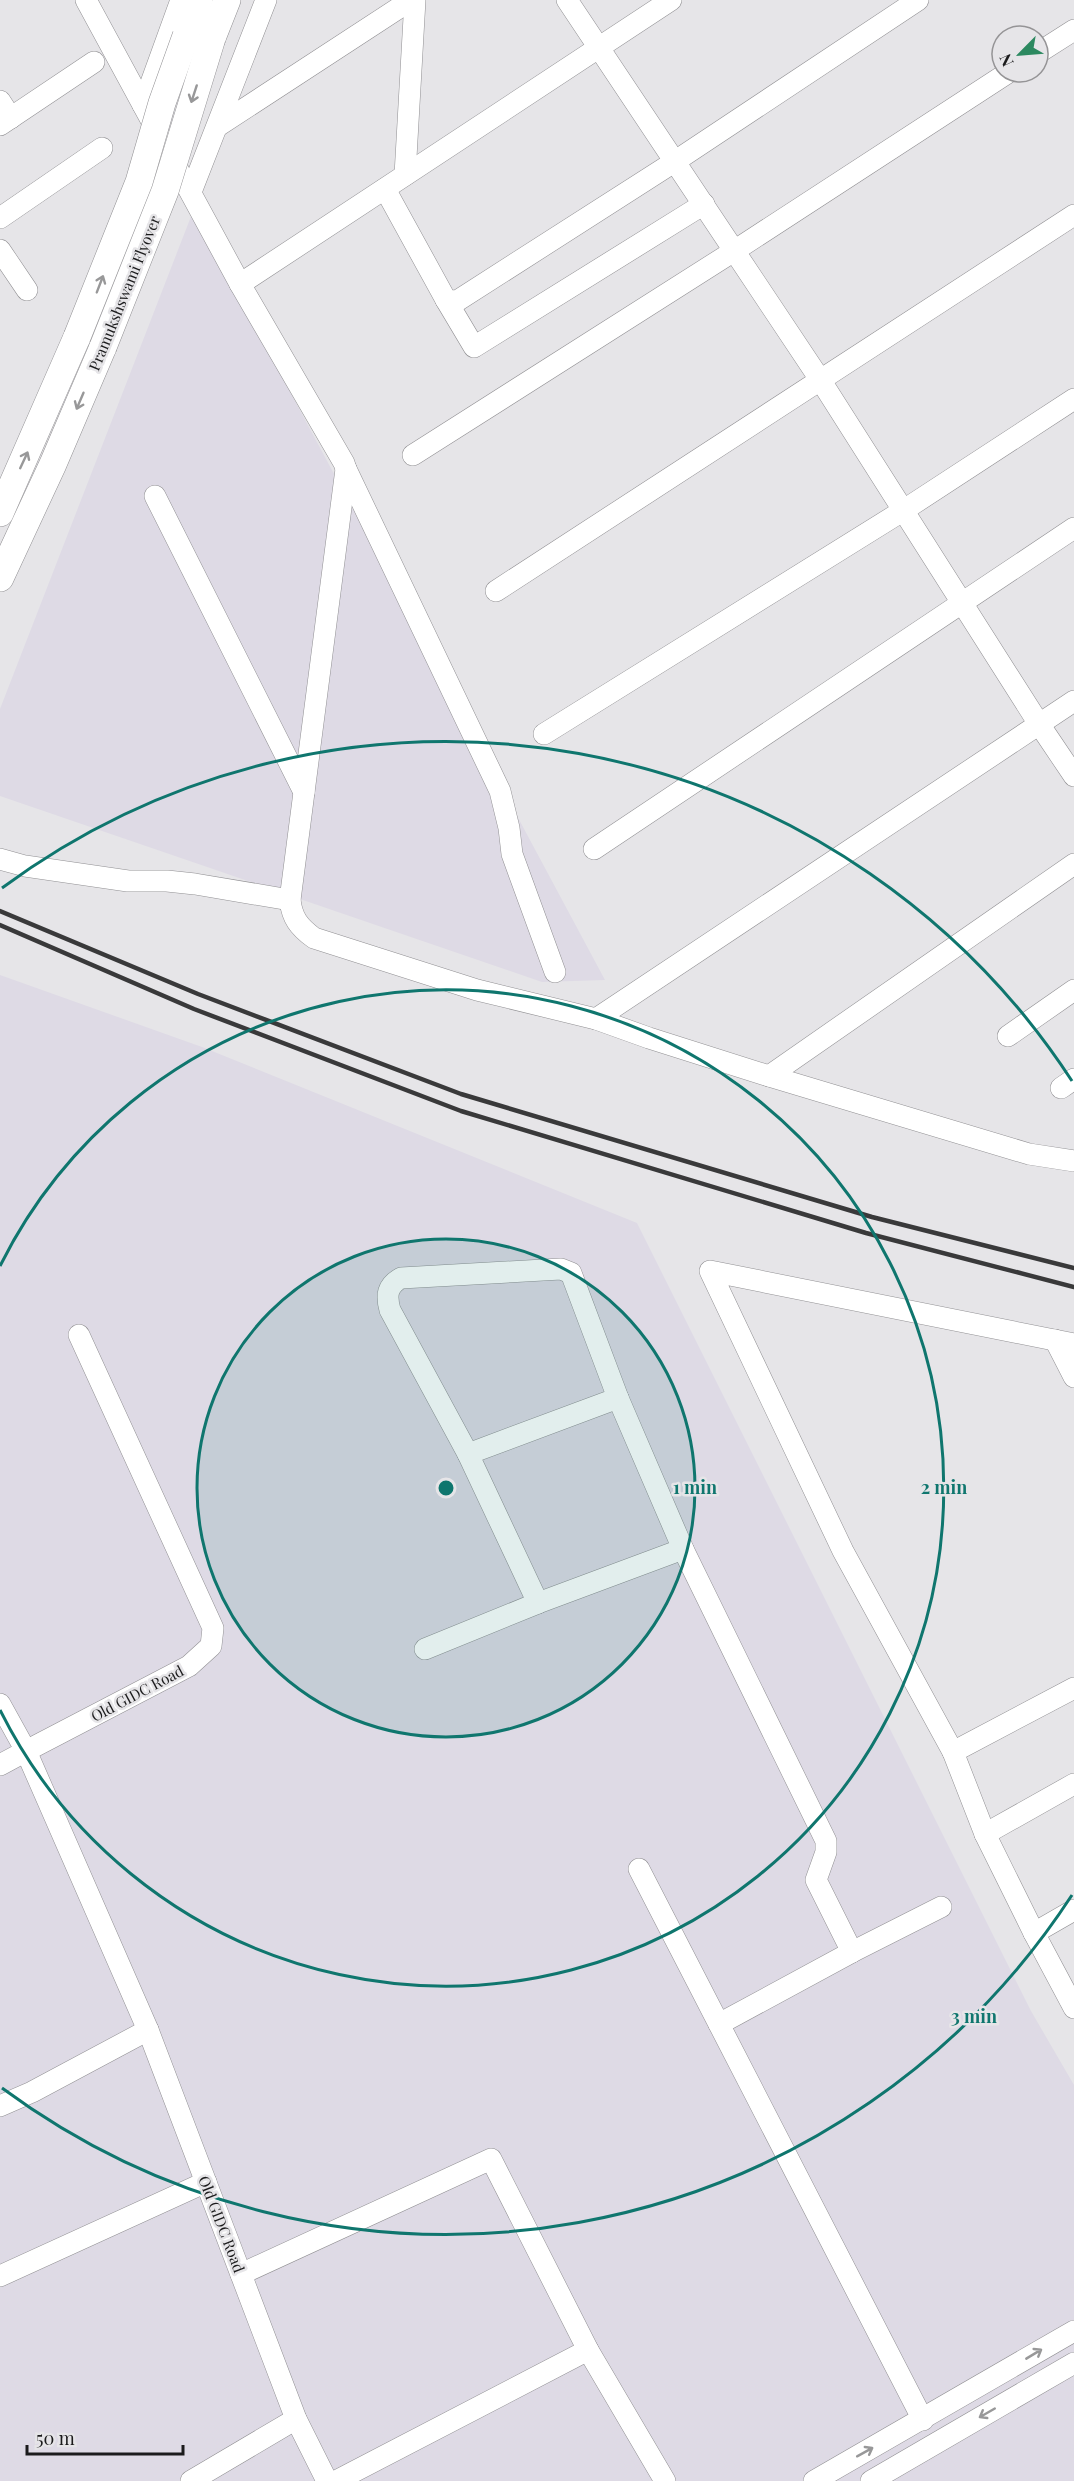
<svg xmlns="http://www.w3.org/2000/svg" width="1074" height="2481" viewBox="0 0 1074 2481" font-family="'Playfair Display',serif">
<rect width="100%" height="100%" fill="#e6e5e8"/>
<g fill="#dedae5">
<path d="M197,201L236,291L605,980L542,982L0,796V709Z"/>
<path d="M0,975L202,1047L637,1223L1031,2011L1074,2085V2481H0Z"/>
</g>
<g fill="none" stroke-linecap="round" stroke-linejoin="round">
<defs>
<g id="minor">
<path d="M86,0L240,284L344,463L346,469L290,900C292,918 299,927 314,938L477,990L596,1019L649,1038L769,1076L1029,1154L1074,1161"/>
<path d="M567,0L821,381L1039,724L1074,776"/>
<path d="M1038,53L1074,30"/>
<path d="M0,101L11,118"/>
<path d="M143,105L181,0"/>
<path d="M0,125L94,62"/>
<path d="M218,126L411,0"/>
<path d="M405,175L415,0"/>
<path d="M385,189L446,300L457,301L674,162L918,0"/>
<path d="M191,192L266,0"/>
<path d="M0,218L102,148"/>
<path d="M0,250L27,290"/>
<path d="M240,284L671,0"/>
<path d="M446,300L474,347L704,204"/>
<path d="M413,455L734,251L1009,72"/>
<path d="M346,469L500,791L509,828L512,854L555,972"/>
<path d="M155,496L304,792"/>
<path d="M496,591L1074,215"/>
<path d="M544,734L904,510L1074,399"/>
<path d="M594,849L1074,528"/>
<path d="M0,859L25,866L128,881H167L195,884L290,900"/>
<path d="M596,1019L1074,701"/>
<path d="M1008,1036L1074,990"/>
<path d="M769,1076L1074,864"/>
<path d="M1061,1088L1074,1079"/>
<path d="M79,1335L213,1628L211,1646L189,1666L26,1751L148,2030L296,2419L327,2481"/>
<path d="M1055,1340L1074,1377"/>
<path d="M1074,1344L710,1271L843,1551L953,1752L985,1834L1034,1933L1074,2008"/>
<path d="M468,1454L618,1398"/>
<path d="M538,1603L468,1454L390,1310C386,1295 387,1286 401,1278L561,1269L571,1273L618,1398L683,1549L826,1841V1852L816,1880L852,1952"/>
<path d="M425,1649L538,1603L683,1549"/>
<path d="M0,1704L26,1751L0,1765"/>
<path d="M953,1752L1074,1688"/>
<path d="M985,1834L1074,1784"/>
<path d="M639,1869L923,2420"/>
<path d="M1034,1933L1074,1910"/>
<path d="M719,2024L852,1952L941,1907"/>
<path d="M0,2106L32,2092L148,2030"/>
<path d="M241,2274L491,2159L588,2350L665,2481"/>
<path d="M0,2276L206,2182"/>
<path d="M191,2481L296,2419"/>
<path d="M336,2481L588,2350"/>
<path d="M814,2481L1074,2331"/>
<path d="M871,2481L1074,2363"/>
</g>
<g id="major">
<path d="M186,36L199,0"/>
<path d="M212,38L227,0"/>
<path d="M0,513L77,337"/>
<path d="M0,578L53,464L103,347"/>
</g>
</defs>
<use href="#minor" stroke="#919093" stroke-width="22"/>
<use href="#major" stroke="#919093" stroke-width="28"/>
<use href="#minor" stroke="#fff" stroke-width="21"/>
<use href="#major" stroke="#fff" stroke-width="27"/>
<g stroke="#39393a" stroke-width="4.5">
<path d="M0,911L198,994L461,1094L872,1217L1074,1268"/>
<path d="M0,925L194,1009L461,1111L866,1233L1074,1287"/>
</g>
<defs>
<g id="major-bridge">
<path d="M77,337L139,182L162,103L186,36"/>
<path d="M103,347L165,191L212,38"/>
</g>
</defs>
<use href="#major-bridge" stroke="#919093" stroke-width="28" stroke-linecap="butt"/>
<use href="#major-bridge" stroke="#fff" stroke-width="27"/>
</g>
<defs><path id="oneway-shaft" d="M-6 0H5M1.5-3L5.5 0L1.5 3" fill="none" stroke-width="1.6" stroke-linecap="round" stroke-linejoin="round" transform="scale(1.5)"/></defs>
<g stroke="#989899">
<use href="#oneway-shaft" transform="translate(194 94) rotate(108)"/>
<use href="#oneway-shaft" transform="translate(100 284) rotate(-69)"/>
<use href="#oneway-shaft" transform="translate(80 401) rotate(113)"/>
<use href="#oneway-shaft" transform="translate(24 460) rotate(-65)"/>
<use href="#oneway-shaft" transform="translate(1034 2354) rotate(-31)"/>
<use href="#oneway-shaft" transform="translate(987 2413) rotate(150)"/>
<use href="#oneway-shaft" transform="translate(865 2452) rotate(-29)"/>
</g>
<circle cx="446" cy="1488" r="249" fill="#0f766e" fill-opacity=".12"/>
<g fill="none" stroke="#0f766e" stroke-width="3">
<circle cx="446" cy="1488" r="249"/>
<path d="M0 1266A498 498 0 1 1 0 1710"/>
<path d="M1072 1895A747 747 0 0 1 2 2088M2 888A747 747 0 0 1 1072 1081"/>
</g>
<g text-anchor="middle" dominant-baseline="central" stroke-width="5" stroke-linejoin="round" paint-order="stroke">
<g font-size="15" fill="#1b1b1c" stroke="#e6e5e8">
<text transform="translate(124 293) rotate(-68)">Pramukshswami Flyover</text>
<text transform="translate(137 1693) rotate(-28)">Old GIDC Road</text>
<text transform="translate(222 2224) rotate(69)">Old GIDC Road</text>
</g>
</g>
<circle cx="446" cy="1488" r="9" fill="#0f766e" stroke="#e6e5e8" stroke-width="3"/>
<g font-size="18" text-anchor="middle" font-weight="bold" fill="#0f766e" stroke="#e6e5e8" stroke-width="5" stroke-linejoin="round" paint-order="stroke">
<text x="695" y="1494">1 min</text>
<text x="944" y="1494">2 min</text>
<text x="974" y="2023">3 min</text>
</g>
<g transform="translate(1020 54) rotate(245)"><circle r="28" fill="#e6e5e8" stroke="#959496" stroke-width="1.5"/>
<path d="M0-4.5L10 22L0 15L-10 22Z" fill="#2c8960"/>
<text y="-9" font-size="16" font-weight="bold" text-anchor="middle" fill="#1b1b1c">N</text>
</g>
<path d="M27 2445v9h156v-9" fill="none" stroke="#1b1b1c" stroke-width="3"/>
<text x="36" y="2445" font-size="18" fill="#1b1b1c" stroke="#e6e5e8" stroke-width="4.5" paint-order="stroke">50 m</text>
</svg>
